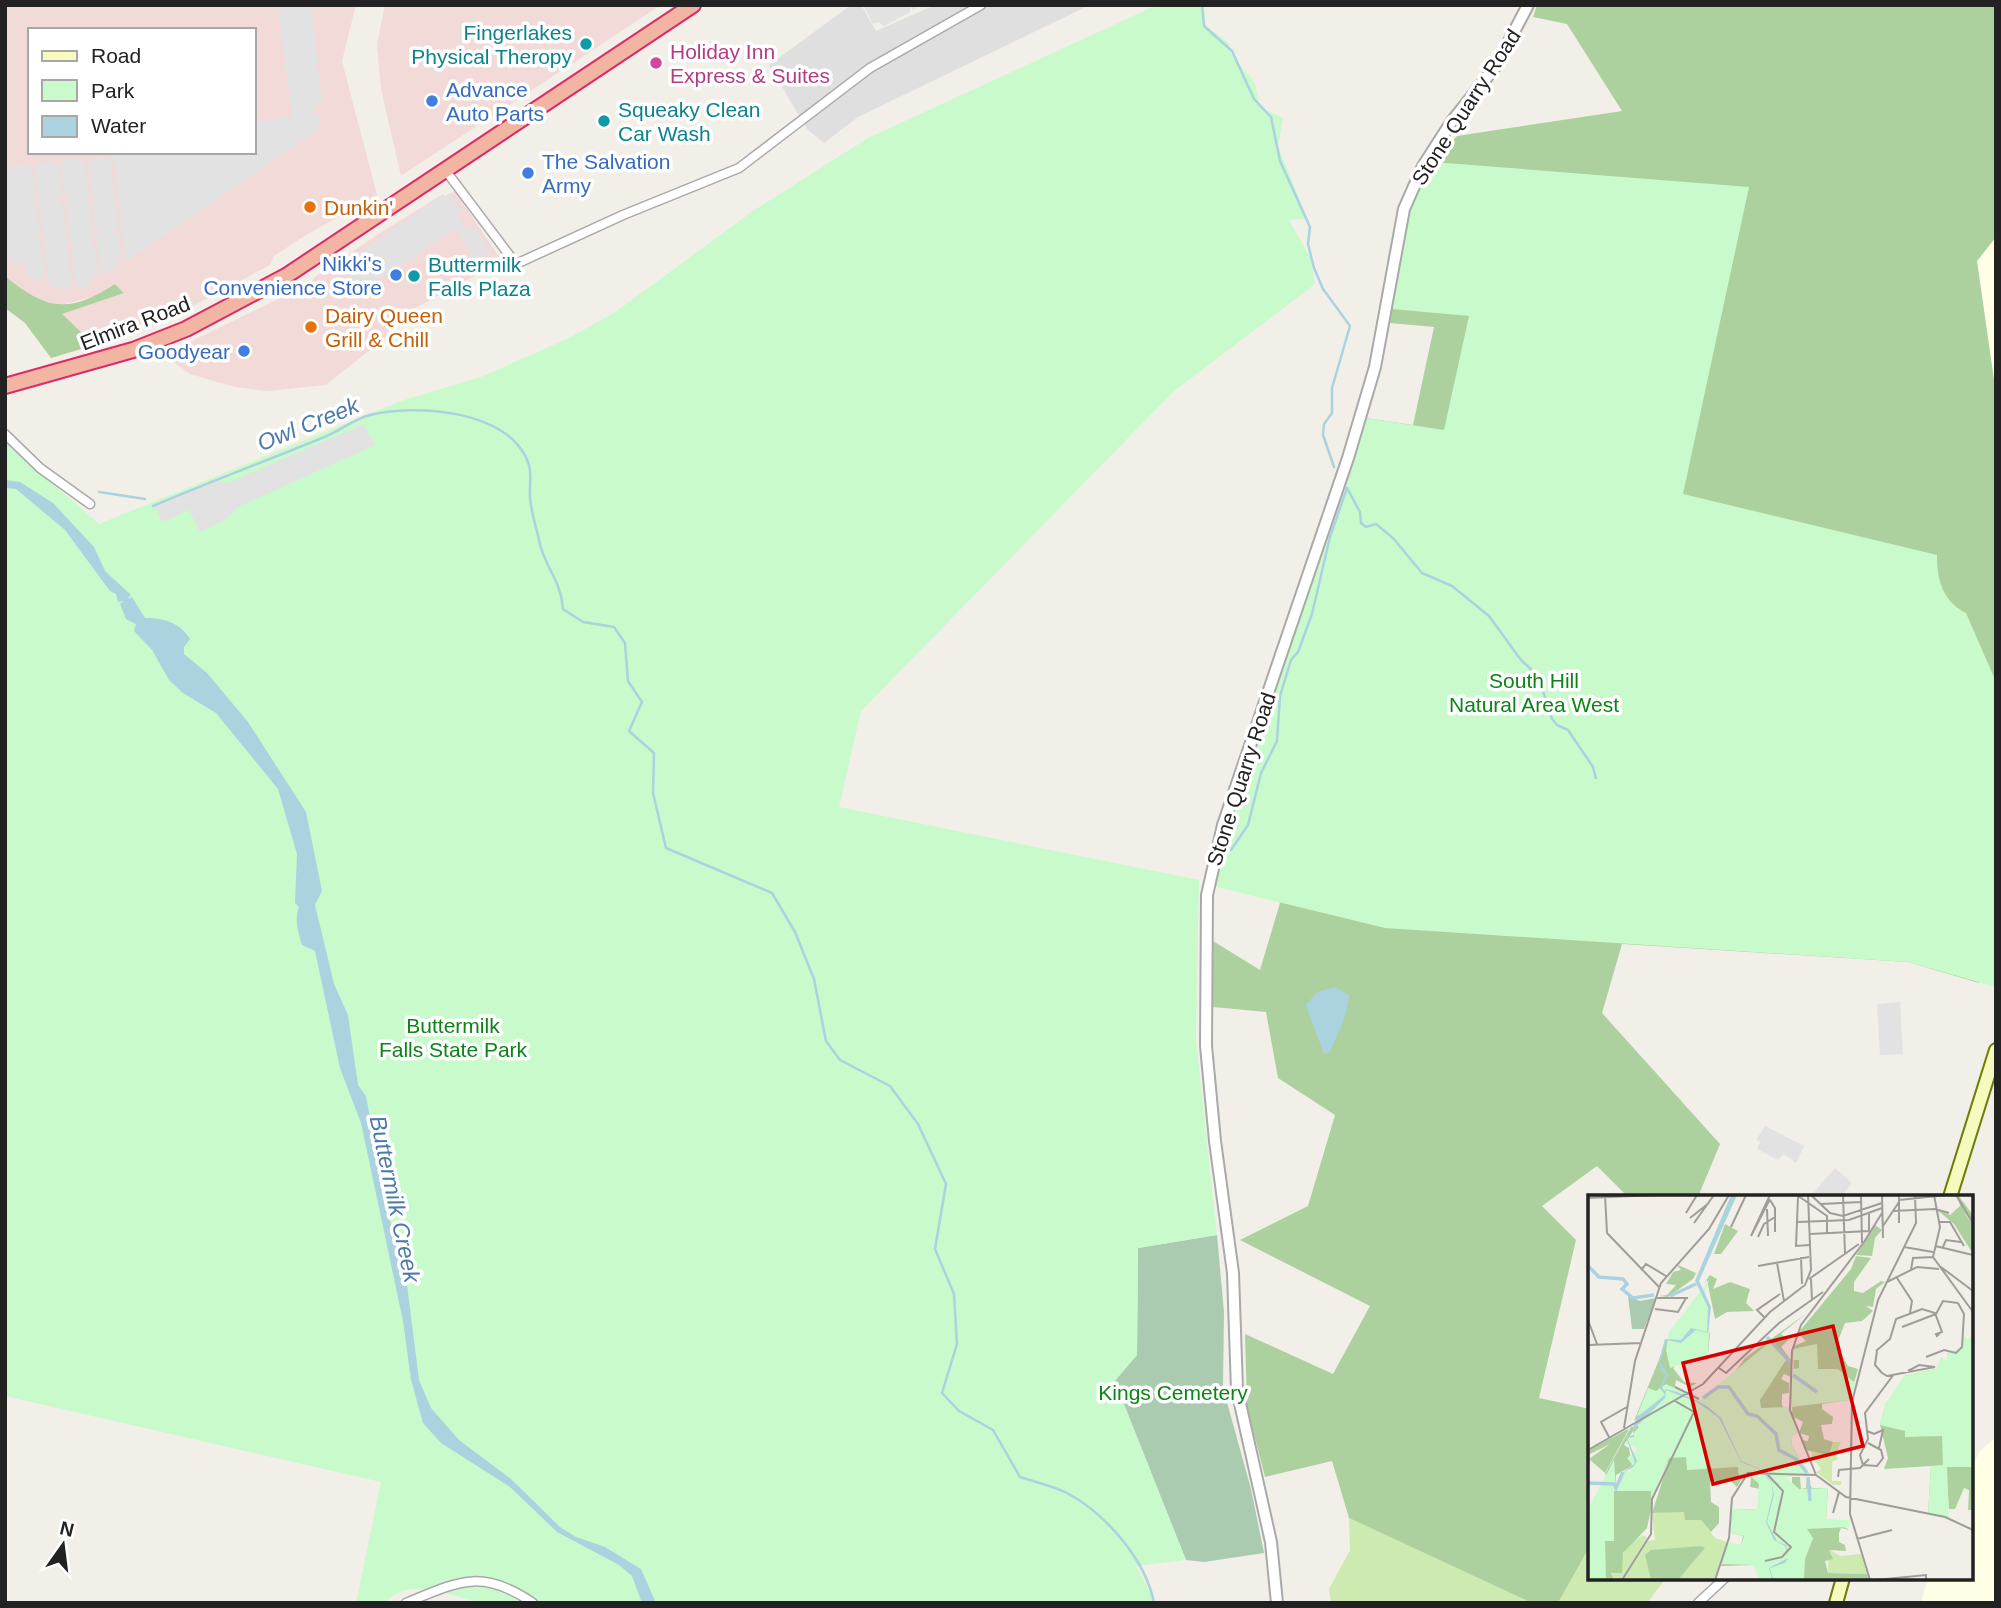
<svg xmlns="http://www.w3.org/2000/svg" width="2001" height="1608" viewBox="0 0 2001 1608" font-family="Helvetica,sans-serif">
<rect width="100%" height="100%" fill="#f2efe9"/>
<path fill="#e0dfdf" d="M851,5H861L876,31L935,5H1090L858,117L824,143L807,129L769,65Z"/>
<g fill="#f2dad9" fill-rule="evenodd">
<path d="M5,5H356L342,61L377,195L306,235L274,256L270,265L160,324L98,347L90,343L87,336L61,314L124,293L115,284L98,295L62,305L34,299L5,276ZM30,30H254V152H30Z"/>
<path d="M385,5H661L401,176L381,89L377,44Z"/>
<path d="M455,191L502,261L386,324L391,333L326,385L267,391L235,387L190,374L171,360L167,353L309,284L316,276L380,233L443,194L445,196Z"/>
</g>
<g fill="#ffffe5">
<path d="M1996,237V394L1977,261Z"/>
<path d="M1996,1437V1603H1921L1928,1578H1971V1468L1980,1451Z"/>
</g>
<g fill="#cdebb0">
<path d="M1349,1518L1532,1603H1331L1329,1589L1350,1550Z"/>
<path d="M1590,1546V1578H1666L1647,1603H1558Z"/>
</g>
<g fill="#add19e">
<path d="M1537,5H1996V237L1977,261L1996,394V953L1979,983L1908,962L1622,944L1602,1013L1720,1144L1698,1197H1628L1597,1166L1542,1206L1576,1240L1539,1398L1590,1409V1546L1558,1603H1532L1349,1518L1332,1461L1265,1477L1247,1407L1245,1334L1333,1374L1370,1306L1240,1240L1308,1206L1335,1115L1278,1078L1266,1012L1213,1007V941L1260,970L1280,903L1221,846L1366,418L1413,425L1434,327L1390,323L1406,217L1433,162L1457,136L1622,111L1567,24L1533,17Z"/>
<path d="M5,276C46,310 69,314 115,284L124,293L62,314L95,345L51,358L25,323L5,308Z"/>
</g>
<path fill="#aacbaf" d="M1217,1235L1224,1312L1223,1388L1251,1489L1264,1553L1204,1562L1186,1560L1114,1381L1137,1355L1138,1248Z"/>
<g fill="#c8facc">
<path d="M1157,5H1204L1206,26L1228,42L1231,54L1255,83L1260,107L1283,118L1278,146L1307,218L1289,220L1310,257L1315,284L1173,392L861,711L839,807L1199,880L1196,1040L1217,1235L1138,1248L1137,1355L1115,1381L1186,1560L1136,1566L1156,1603H481C450,1596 409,1575 385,1603H356L381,1482L5,1396V442L99,524L401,401L481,377L567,339L614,313L753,211L868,138Z"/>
<path d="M1433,162L1749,187L1683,494L1937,555C1937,579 1942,601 1966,613L1996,682V987L1908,962L1385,928L1213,886L1221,846L1366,418L1444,430L1469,316L1392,309L1406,217Z"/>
</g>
<g fill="#e2e2e2">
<path d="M278,5H311L322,103L314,104L313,114L319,115L320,128L126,262L113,155L254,152V122L292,117Z"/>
<path d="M863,5H922L913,10L910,6V12L884,26L879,22L873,24Z"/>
<path d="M104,156V159L110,158L115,195L108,197L115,198L119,229L112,233H119L122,260L116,261L118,266L107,274L100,273L96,235L102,232H95L92,201L99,197L92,198L87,161Z"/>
<path d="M67,159L84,161L89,198L82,200L83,202H89L93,233L86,234L93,235L98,276L91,277V283L82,287L75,286L71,249L78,247L71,245L65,201L72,199L65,198L60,163Z"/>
<path d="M51,161L52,164L58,163L62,197L55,199L62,201L68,246L61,249L68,248L72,286L66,289L49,286L43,237L49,236L43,234L38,196L44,195L38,193L34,166Z"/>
<path d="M25,164L26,167L32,166L35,194L28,195L35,197L40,234L33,236L40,238L45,278L38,279V282L25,273L26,264L12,263L5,256V169Z"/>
<path d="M450,194L462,210L456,215L467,231L474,226L490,251L476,260L456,229L364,290L354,283L344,263L442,195L445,198Z"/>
<path d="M364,424L375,445L238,507L225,520L200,532L189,510L162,522L155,506L212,480L227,483Z"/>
<path d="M1900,1002L1903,1054L1880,1055L1877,1004Z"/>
<path d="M1765,1126L1804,1146L1796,1163L1784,1154L1778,1160L1757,1149L1760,1142L1756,1140Z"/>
<path d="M1835,1168L1852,1183L1841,1197H1810Z"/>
</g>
<g fill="#aad3df">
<path d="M5,480L20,482L53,503L94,547L105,571L131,595L127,599L132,597L145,618C164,618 179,622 190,639L184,647V654L207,673L248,722L306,812L322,891L315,905L334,984L348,1015L358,1085L366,1096L386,1205L407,1285L419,1380L431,1408L459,1440L511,1479L560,1527L576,1537L605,1547L641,1569L656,1603H642L632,1576L619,1565L557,1532L510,1487L441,1443L423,1423L411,1380L403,1321L361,1123L340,1068L315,951L302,945C298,932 294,920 299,907L295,903L297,854L278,789L216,713L183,693L169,680L152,650L134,631L136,624L126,619L120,604L124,601L118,602L116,594L110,591L65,530L16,489L5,488Z"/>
<path d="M1334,987L1349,995C1347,1018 1338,1032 1330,1052L1324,1054L1306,1005L1317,992Z"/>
</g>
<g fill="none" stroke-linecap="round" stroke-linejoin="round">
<g stroke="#aad3df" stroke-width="2.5">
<path d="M1202,5L1204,26L1232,51L1254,99L1271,117L1280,161L1310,227L1308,244L1314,268L1323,289L1350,326L1332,388V413L1324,424L1323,435L1334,467"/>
<path d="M1347,488L1360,512L1361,523L1366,527L1376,524L1393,538L1422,573L1452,586L1489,616L1521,660L1538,676L1552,719L1557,725L1568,730L1593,767L1596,778"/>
<path d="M99,492L145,499"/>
<path d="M153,506C209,482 266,461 322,438C339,432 353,419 370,415C415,404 496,410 523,452C534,469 529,480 530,498C531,512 536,526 539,540C544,567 561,579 563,609L583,622L614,627L625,643L628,681L642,702L629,731L654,753L653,793L666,848L772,893L795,932L814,979L826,1041L840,1060L890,1086L918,1124L946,1184L935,1249L954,1294L957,1344L942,1393L959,1411L993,1430L1020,1477C1035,1482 1053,1486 1067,1493C1105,1513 1146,1560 1154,1603"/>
<path d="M1231,850L1248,825L1261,773L1277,741L1280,696L1291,660L1298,652L1312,614L1330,537L1347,488"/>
</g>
<defs>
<g id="minor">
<path d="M446,171L516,264L623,215L739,168L870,68L981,5"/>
<path d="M5,434L40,468L90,504"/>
<path d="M406,1603C459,1581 482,1568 533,1603"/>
<path d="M1698,1603L1725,1578"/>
</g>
<path id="tertiary" d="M1277,1603L1271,1542L1237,1390L1233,1273L1215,1141L1206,1046L1207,895L1223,825L1348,458L1375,367L1404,209L1423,166L1452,121L1496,66L1528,5"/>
<g id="secondary">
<path d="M1950,1197L1996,1050"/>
<path d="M1836,1603L1843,1578"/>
</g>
<path id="trunk" d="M5,386L133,350L186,329L286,276L693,5"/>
</defs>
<use href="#minor" stroke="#a9a9a9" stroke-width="11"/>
<use href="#tertiary" stroke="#a9a9a9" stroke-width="14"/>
<use href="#secondary" stroke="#707d05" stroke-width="16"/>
<use href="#trunk" stroke="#dc2a67" stroke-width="18"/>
<use href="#minor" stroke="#fff" stroke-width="8"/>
<use href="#tertiary" stroke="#fff" stroke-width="10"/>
<use href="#secondary" stroke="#f7fabf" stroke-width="12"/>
<use href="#trunk" stroke="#f2b4a3" stroke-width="14"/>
</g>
<g fill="#0f9aa8" stroke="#fff" stroke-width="2.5">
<circle cx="586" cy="44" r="7"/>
<circle cx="604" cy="121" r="7"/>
<circle cx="414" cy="276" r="7"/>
</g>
<circle fill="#d1479c" stroke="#fff" stroke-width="2.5" cx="656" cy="63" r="7"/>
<g fill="#3f7fe0" stroke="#fff" stroke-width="2.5">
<circle cx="432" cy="101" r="7"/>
<circle cx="528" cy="173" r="7"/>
<circle cx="396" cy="275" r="7"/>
<circle cx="244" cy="351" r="7"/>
</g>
<g fill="#e8710a" stroke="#fff" stroke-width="2.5">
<circle cx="310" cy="207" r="7"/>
<circle cx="311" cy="327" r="7"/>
</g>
<g text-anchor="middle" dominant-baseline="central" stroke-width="7" stroke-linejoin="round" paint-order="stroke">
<g font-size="21" fill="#0d838f" stroke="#fff" text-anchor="start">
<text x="572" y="32" text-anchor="end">Fingerlakes<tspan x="572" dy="24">Physical Theropy</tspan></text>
<text x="618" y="109">Squeaky Clean<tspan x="618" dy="24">Car Wash</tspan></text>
<text x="428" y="264">Buttermilk<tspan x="428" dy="24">Falls Plaza</tspan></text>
</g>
<g font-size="21" fill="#b23c85" stroke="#fff" text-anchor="start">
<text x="670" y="51">Holiday Inn<tspan x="670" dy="24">Express &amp; Suites</tspan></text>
</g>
<g font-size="21" fill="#366cbe" stroke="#fff" text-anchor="start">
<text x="446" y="89">Advance<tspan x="446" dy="24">Auto Parts</tspan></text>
<text x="542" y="161">The Salvation<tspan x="542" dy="24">Army</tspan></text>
<text x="382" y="263" text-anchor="end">Nikki's<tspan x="382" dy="24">Convenience Store</tspan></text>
<text x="230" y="351" text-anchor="end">Goodyear</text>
</g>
<g font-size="21" fill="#222" stroke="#fff">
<text transform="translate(1466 107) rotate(-57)">Stone Quarry Road</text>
<text transform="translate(135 323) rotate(-21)">Elmira Road</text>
<text transform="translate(1241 779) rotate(-72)">Stone Quarry Road</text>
</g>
<g font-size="21" fill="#c56008" stroke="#fff" text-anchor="start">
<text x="324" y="207">Dunkin'</text>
<text x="325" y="315">Dairy Queen<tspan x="325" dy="24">Grill &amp; Chill</tspan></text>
</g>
<g font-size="21" fill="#0c8416" stroke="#fff">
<text x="1534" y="680">South Hill<tspan x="1534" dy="24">Natural Area West</tspan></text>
<text x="453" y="1025">Buttermilk<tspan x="453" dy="24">Falls State Park</tspan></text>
<text x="1173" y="1392">Kings Cemetery</text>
</g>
<g font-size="23" font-style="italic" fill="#4a7aab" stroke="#fff">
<text transform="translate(308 424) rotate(-22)">Owl Creek</text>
<text transform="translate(395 1199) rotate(78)">Buttermilk Creek</text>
</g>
</g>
<g transform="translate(1588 1195)">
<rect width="385" height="385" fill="#f2efe9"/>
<path d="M245,247H253L247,260L250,264L244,267V286H253V290H245L228,277L233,274L224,262V257L241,260ZM97,316L101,325H113L127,343L139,347L127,385H90L116,354L113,351L58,360L63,385H35L60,346L67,345L64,318ZM55,340L59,343L33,385L22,382L41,349ZM241,354L252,361L273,359L279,379L240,378Z" fill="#cdebb0"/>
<path d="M370,0L385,20V27L375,17L385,29V59L366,29L349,15L362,20L372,11ZM137,29L150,36L133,59H126ZM287,30L294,35L287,43L284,61L268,60ZM268,61L283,63L266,87V96L275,98L293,86L297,87L288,94L285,112L278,111L285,116L274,126L257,128L248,151L260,171L270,174L261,205L234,209V214L245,222L244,229L233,230L236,244L245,247L241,260L217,255L213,245L220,246L221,241L211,238L215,227L204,221L206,151L218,146L210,138L263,74ZM88,69L108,78L105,84L80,102L71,101L79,100L88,90L78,89L85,77L93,75ZM122,80L129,84L125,94L142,87L162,94L158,108L166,116L139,117L127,124L119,85L115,90ZM219,118L193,139L200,145L193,152L203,165V182L196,179L193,184L201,188V198L194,199V210L209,238L203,241L204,251L222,280L158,277L149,292L143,286H122L123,307L131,312V328L123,337L113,325H97L96,317L64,318L81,265L157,163ZM122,138L120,160L112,162L110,149L85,173L96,187L109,188L102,192L88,185L87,192L46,226L79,145ZM348,174L385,264V315H380L381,295L376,293L367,314H361L359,287L340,319L343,271L296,274L300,263L292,230L298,208L315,190L316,181ZM51,231L94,239L68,291L59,333L35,358L34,378H23L26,385H0V322L43,276L50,253L39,246L47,241L45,236L36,250L41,253L44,271L28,280V291L17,279L43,232ZM40,234V236L17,278L1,264L22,249L0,260L1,255ZM190,280L204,288V282H212L213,294L218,293L219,283L224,293H240L238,324L262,335L253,333L251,338V347L257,350L258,356L241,355L245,364L237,366L240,378L279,379L281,385H191L167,370L133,371L140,348L153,350L155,341L143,338V315L169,314L173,299L172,294L162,292L163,282ZM113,351L117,353L90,385H63L57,360L63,355Z" fill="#add19e"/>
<path d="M40,101L52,106L68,103L56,134H44Z" fill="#aacbaf"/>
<path d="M121,85L116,102L122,116L120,160L82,173L78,155L81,137ZM385,133V272H359L361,324L340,319L343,271L355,270L354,241L317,242V236L292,230L298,208L316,181L348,174L353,162L359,165V157L372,154L375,139L379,144L385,141ZM184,145L198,165L172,205L173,213L201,212L209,238L203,241L204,251L222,280L198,282L211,294L240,293L238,324L261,325V332L219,334L225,343L217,364L216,385H172L165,370L134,369L140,347L153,350L156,341L143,338V315L169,314L171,289L160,279L151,285L150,272L99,275L98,262L81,263L63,306V296H26V346H17L18,385H0V314L26,265L28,294L33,276L42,277L44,269L39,263L50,254L37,248L50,233L55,219L49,221L60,193L68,196L78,189L112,205ZM229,149L230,174H250L267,188L263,205L202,212L205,174L211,173V165H205V154Z" fill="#c8facc"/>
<path d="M143,0H149L111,86L123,112L120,138L108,135L93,148L79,145L72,167L80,180L74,192L76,196L78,194L89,197L108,205L120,212L133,223L153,266L172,274L183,286L186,299L179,327L189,346L198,350L200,363L197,368L182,373L184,382L191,385H184L181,373L200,363L197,351L186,345L178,327L185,298L183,287L171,274L153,267L131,223L109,207L78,195L77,203L46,234V242L39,243L49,266L45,272L34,279L47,268L38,242L46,240L45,233L49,222L77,200L72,193L78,179L73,176L71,165L77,144L93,145L103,133L119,137L120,112L107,86Z" fill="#aad3df"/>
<path fill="none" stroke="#aad3df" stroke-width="3.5" d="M0,71L11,82L35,84L39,89L34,94L45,103L66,100M82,101L108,89M179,142L202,167M205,180L229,197M115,203L130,192H141L160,219L169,221L188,239L191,255L208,264L219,278M220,282L222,306M0,288L26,289L28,293L35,277"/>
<path fill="none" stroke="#9f9d99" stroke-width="2" d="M17,0L19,38L71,92M209,0L239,21V38M223,0L242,18L255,21L294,8M255,0L257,59M273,0L274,48M294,0L295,43M311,0V28M346,0L352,32L345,62L385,117M368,0L385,28M210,2L208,51L221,50M0,3L69,0M182,4L163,41L182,0M182,5L187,13V37M311,5L359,0M233,9L273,7M179,14L180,41M305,16L347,14L361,18M98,18L109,0M102,23L121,8M209,27L261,25L294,13M351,27H362L376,51M106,28L126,0M295,31L311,7M143,32L158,0M222,39L281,36V19M170,42L176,29L187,22M276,47L294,18M347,51L385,60M316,52L345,57M355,52L358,45L373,47M213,62L214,89M189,68L196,106M170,71L221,62M353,72L385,96M53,75L58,69L78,81M323,75L325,63L345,62M309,83L324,106L322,118M221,84L271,49M223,84L224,105M299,87L329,72L351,74M69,103H100M67,114L90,117L98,103M348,119L355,106L370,108M176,122L169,115L192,99M0,125L9,149M314,132L348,119M0,150L53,148M288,156L302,144L308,124L334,114L347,118L354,137L348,139L349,141L352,138M289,156L287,170L294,178M338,162L356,155L368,158L374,152L376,119L370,108M131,173L138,178L191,128L235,97M294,178L299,181L347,172L331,170L320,176M87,192L111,204M36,233L47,166L73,88L121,34L141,0M279,236L286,239L295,235L291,253M21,242L13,227L39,212M0,255L115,189L182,117L217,90L223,75L220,0M275,270L272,260L280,244L277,218L306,179M275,270L289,271L295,263L293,255L280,248M228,280L202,215L204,156L213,130L276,47M250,282L251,275L272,273L281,264M245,318L251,297M269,344L304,335M177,366L194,362L203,352L186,337L195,296L178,278M34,385L63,339L64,304L106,217L87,206M127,385L141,343L144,303L160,278L228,280L258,302L357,322L385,335M282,385L262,319L264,207L290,105L328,28L327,0M287,385L338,380V385"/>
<path fill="#d40000" fill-opacity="0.15" stroke="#d40000" stroke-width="3.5" d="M245,131L275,251L125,289L95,168Z"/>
<rect width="385" height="385" fill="none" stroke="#222" stroke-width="3.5"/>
</g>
<rect width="2001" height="1608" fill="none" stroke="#222222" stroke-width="14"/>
<rect x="28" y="28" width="228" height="126" fill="#ffffff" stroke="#a7a7a7" stroke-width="2"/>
<rect x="42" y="51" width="35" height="10" fill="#f7fabf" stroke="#a7a7a7" stroke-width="2"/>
<text x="91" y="63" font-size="21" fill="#222222">Road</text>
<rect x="42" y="80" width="35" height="21" fill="#c8facc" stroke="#a7a7a7" stroke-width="2"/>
<text x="91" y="98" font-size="21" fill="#222222">Park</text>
<rect x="42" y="116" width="35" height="21" fill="#aad3df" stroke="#a7a7a7" stroke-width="2"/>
<text x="91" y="133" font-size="21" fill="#222222">Water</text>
<g transform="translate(63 1545) rotate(14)" stroke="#ffffff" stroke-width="5" paint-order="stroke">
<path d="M0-5L12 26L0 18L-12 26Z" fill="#222222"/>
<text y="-10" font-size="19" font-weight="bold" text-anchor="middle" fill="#222222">N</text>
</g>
</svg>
